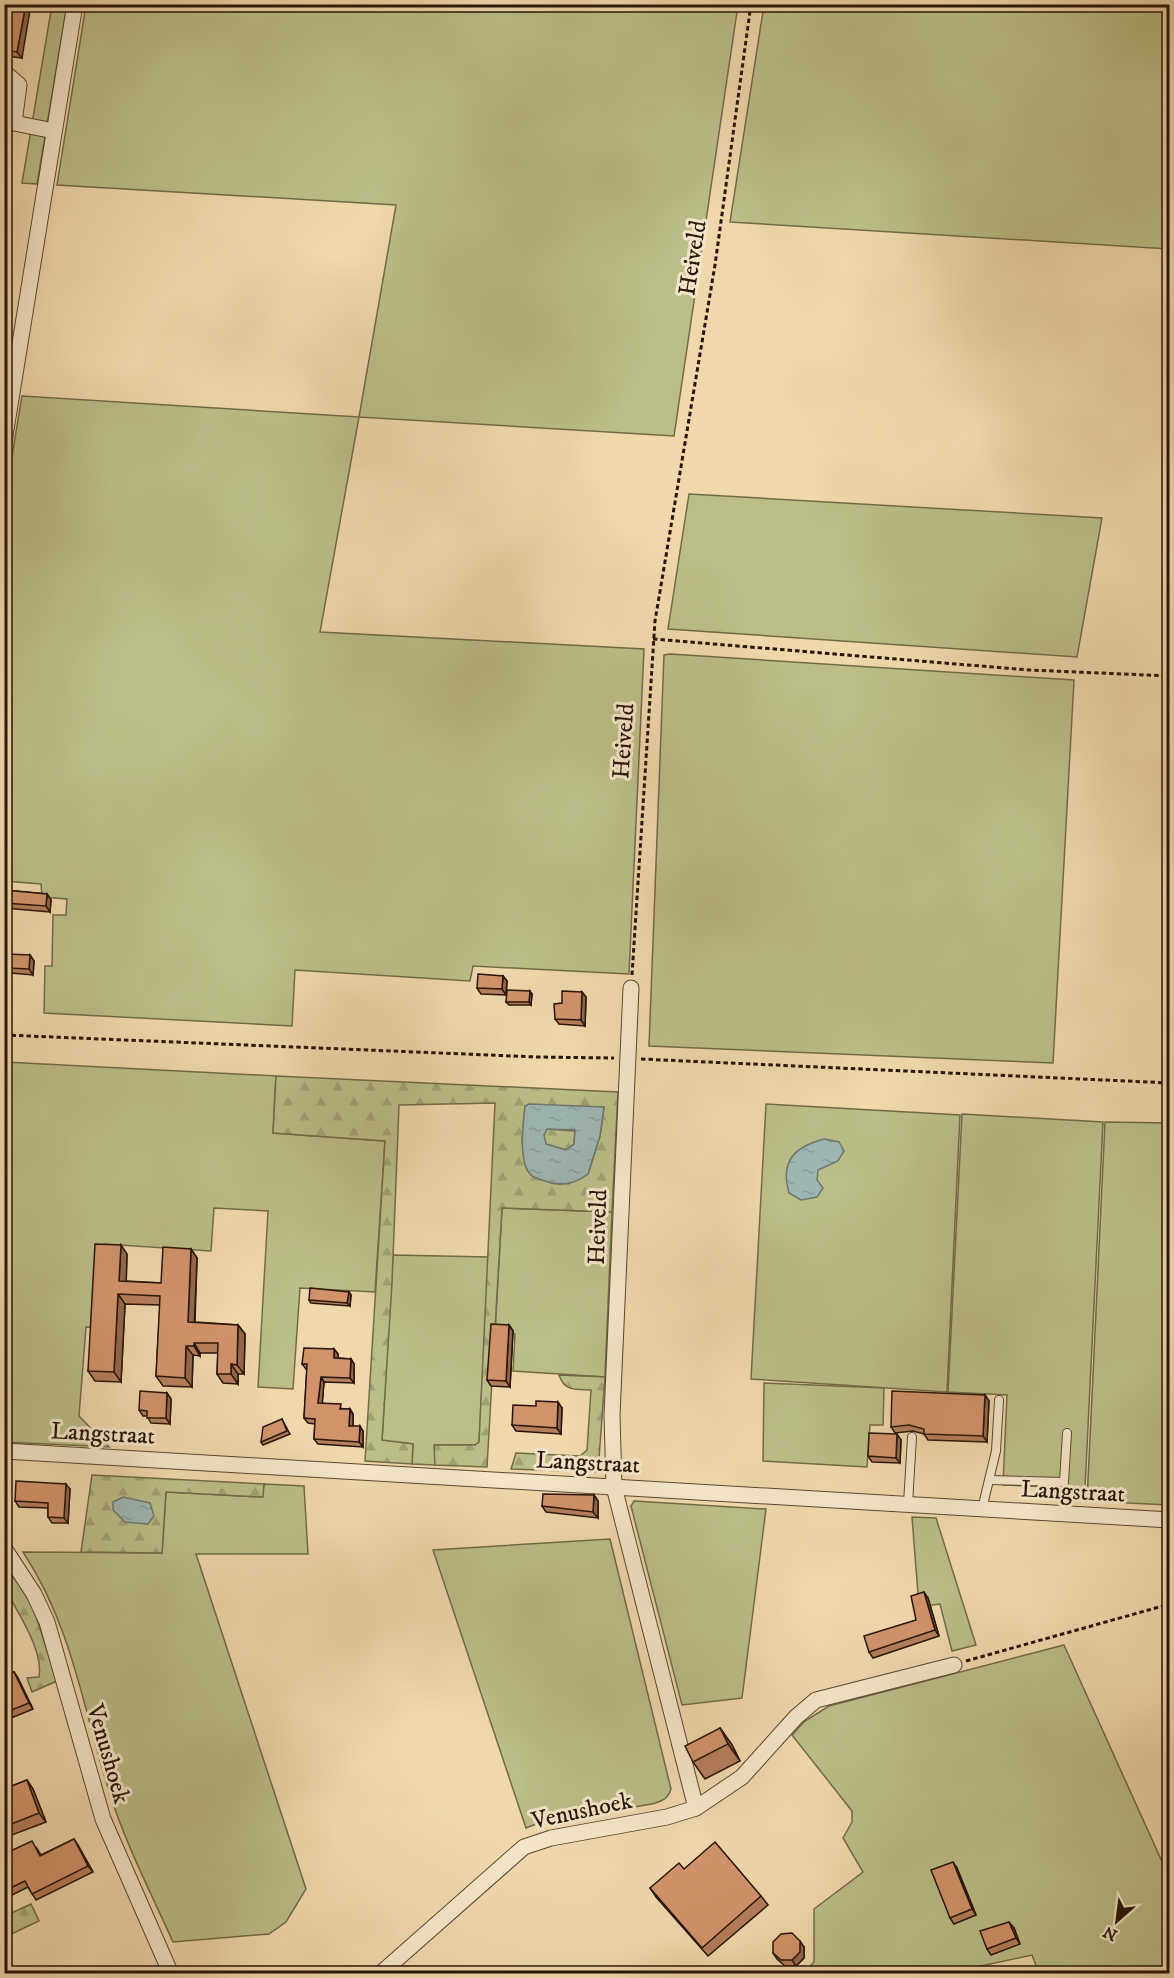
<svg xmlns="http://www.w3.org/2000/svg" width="1174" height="1978" viewBox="0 0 1174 1978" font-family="'IM FELL DW Pica',serif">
<defs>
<pattern id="forest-firs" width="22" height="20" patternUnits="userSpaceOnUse" patternTransform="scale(1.5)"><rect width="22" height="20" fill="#bbbe88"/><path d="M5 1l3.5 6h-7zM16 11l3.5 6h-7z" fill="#a1a274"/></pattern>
<pattern id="water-ripples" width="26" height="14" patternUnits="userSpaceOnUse" patternTransform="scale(1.5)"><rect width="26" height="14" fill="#9eb7b4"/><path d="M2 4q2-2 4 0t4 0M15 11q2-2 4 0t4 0" fill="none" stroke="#889c99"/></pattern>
</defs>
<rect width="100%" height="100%" fill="#f0d8ac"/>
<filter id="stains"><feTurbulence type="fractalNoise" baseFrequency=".00333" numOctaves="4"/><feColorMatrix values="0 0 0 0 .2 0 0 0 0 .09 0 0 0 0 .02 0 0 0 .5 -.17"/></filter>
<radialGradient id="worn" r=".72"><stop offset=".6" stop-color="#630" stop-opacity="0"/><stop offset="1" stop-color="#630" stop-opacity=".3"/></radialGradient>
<g fill="#bbbe88" stroke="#726a47" stroke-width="1.5">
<path d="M52,5H67L37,184L22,183Z"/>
<path d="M86,5H738L674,436L359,417L320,632L644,649L629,974L473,966L470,981L295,970L292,1026L44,1013L45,966H52L53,915H66L67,899L42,897L41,884L5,881L4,504L22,396L359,417L396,205L57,185Z"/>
<path d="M764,5H1169V249L730,222Z"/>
<path d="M689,494L1102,518L1077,657L668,629Z"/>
<path d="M670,654L1074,680L1053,1063L649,1046L664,655Z"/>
<path d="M5,1062L276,1076L273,1133L385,1141L375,1292L300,1288L293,1389L258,1387L268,1211L214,1208L211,1251L104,1244L99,1328L86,1327L79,1416L109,1447L5,1442Z"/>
<path d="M766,1104L960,1115L947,1392L751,1379Z"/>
<path d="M962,1114L1103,1122L1085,1488L1003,1485L1007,1395L948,1392Z"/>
<path d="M1105,1122L1169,1123V1505L1087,1501Z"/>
<path d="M502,1208L612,1212L605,1377L513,1371L515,1334L495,1333Z"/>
<path d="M393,1255L489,1257L479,1443L475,1445H435V1465L412,1464L413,1444L382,1441Z"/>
<path d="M764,1383L884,1388L883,1425H870L867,1467L763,1461Z"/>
<path d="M264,1484L304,1486L308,1554H196L306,1889L286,1922L269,1934L173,1942C151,1893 125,1843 109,1791C83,1708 72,1626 23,1552L162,1553L166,1492L262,1497Z"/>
<path d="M634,1501L766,1509L742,1698L682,1705L631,1506Z"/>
<path d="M912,1517L936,1518L976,1645L952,1651L940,1604L919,1607Z"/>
<path d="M610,1539L671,1789C668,1799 662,1801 652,1804L541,1822L526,1828L433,1550Z"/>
<path d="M1064,1645L1169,1877V1973H1039L1032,1955L949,1973H803L814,1962V1909L863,1872L843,1838L852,1822V1811L792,1735L805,1721L829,1706Z"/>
</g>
<g fill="url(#forest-firs)" stroke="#726a47" stroke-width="1.5" fill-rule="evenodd">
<path d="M276,1076L618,1092L612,1212L502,1208L487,1467L435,1465L434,1445H475L479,1442L495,1103L399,1105L392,1283L382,1440L413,1444L412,1464L365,1461L385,1141L273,1133ZM525,1106L604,1107L600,1136L588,1174L568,1184L527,1170L522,1142Z"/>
<path d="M547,1129L575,1131L574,1144L566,1150L545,1144L544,1135Z"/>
<path d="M559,1375L605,1377L598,1472L511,1469L516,1453L580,1456L587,1450L591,1390C575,1389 565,1392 559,1375Z"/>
<path d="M92,1475L264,1484L263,1497L166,1492L162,1553L81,1552Z"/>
<path d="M4,1559L33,1607L57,1681L32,1692L27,1678L39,1677C44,1649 16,1612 5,1587C2,1579 5,1567 4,1559Z"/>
<path d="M31,1904L39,1921L5,1937V1916Z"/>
</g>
<g fill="url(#water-ripples)" stroke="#6f766e" stroke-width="1.5" fill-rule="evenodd">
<path d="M529,1104L604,1107L600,1136L588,1174C576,1183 563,1187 548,1182C543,1180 535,1179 531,1175C518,1163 523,1123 525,1106ZM547,1129L575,1130L574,1144L566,1150L546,1144L544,1135Z"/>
<path d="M824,1139L839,1142L844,1151L838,1161L818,1170L817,1180L823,1188L817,1197L801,1200L789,1193C780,1161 794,1147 824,1139Z"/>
<path d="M123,1497L150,1503L154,1516L148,1524L125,1522L113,1510V1502Z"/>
</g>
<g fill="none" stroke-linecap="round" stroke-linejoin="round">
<defs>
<g id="service">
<path d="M989,1480L1064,1482L1067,1433"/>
<path d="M908,1504L912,1437"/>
<path d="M982,1509L996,1451L999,1400"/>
</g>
<g id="minor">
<path d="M4,72L19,85L14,123L54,131"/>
<path d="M4,442L75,4"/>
<path d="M631,988L612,1415L614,1487L696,1808"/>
<path d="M4,1451L1170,1520"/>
<path d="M4,1548L34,1594L47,1622L103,1819L171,1974"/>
<path d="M380,1974L524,1847L551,1838L667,1817L696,1808L742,1777L796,1717L816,1700L954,1665"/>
</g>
</defs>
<use href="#service" stroke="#5a4630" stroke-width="10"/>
<use href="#minor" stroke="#5a4630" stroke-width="17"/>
<g stroke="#281506" stroke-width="3" stroke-dasharray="4.5 3" stroke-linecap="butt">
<path d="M653,639L1029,670L1170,676"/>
<path d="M632,975L655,621L715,265L751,4"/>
<path d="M4,1035L537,1057L614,1058"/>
<path d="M641,1059L1170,1083"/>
<path d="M966,1661L1170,1604"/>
</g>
<use href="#service" stroke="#f5e6c9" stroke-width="8"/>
<use href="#minor" stroke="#f5e6c9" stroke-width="15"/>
</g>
<g fill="#b57e5c" stroke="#281506" stroke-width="1.5">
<path d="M11,4L22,58L7,56L4,52V42Z"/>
<path d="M4,890L47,894L51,900L50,912L4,908Z"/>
<path d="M30,955L34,961L33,975L11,973L7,968Z"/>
<path d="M503,976L507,981L506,995L481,994L477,988Z"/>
<path d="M582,992L586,997L585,1026L559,1024L555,1019Z"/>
<path d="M532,994L531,1005H509L506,1002Z"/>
<path d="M191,1249L197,1258L195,1322L238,1325L245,1334L244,1374H238V1384L223,1383L217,1374L218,1353H200V1356L193,1355L192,1387L163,1386L156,1376L160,1305L125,1304L121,1382L95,1381L88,1371L127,1254L126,1281L161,1283Z"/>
<path d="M349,1292L351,1295L350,1306L311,1303L309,1300Z"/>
<path d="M509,1325L513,1331L510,1387L491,1386L487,1380Z"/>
<path d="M334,1349L338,1354V1358L351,1359L354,1364V1383L324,1382L322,1403L344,1409H350L353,1414V1426L363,1431V1447L318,1444L314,1439L315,1424L308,1423L304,1418L307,1369H306L302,1364Z"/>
<path d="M167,1393L171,1399L170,1424L151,1423L147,1416H143L139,1410Z"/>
<path d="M985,1395L989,1401L987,1442L928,1440L924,1434L913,1431L895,1433L891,1427Z"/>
<path d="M562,1408L561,1434L516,1431L512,1425Z"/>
<path d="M282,1419L290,1434L263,1445L261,1442Z"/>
<path d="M901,1440L900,1463L872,1462L868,1456Z"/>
<path d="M70,1489L68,1523H52L48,1517V1508L19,1507L15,1501Z"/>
<path d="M594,1495L598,1501V1518L546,1512L542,1506Z"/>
<path d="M928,1598L939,1636L873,1658L869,1652L916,1620Z"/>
<path d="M14,1672L18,1678L33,1709L6,1720L4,1717V1676Z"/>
<path d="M720,1728L732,1745L740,1761L705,1779L693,1762Z"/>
<path d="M27,1780L33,1789L46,1822L4,1838V1789Z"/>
<path d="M74,1839L93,1872L36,1900L28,1887L4,1899V1854L36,1847L41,1855Z"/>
<path d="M957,1868L976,1915L954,1924L950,1918Z"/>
<path d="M684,1869L761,1896L768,1905L708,1956L656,1897L650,1888Z"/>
<path d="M1014,1928L1020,1944L991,1955L987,1949Z"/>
<path d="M804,1947V1958L796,1966H785L777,1959L773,1953Z"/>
</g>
<g fill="#93674b" stroke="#281506" stroke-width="1.5">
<path d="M26,4H31L22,58L17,52Z"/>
<path d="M47,894L51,900L50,912L46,906Z"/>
<path d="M30,955L34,961L33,975L29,969Z"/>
<path d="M503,976L507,981L506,995L502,989Z"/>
<path d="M530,991L532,994L531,1005L529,1002Z"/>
<path d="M582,992L586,997L585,1026L581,1020Z"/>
<path d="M121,1245L127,1254L126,1290L119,1281Z"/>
<path d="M191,1249L197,1258L194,1332L188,1322Z"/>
<path d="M349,1292L351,1295L350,1306L347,1303Z"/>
<path d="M118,1294L125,1304L121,1382L114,1372Z"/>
<path d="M238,1325L245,1334L244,1374L237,1365Z"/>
<path d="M509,1325L513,1331L510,1387L506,1381Z"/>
<path d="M194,1343L200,1353V1356L194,1346Z"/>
<path d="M186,1346L193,1355L192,1387L185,1378Z"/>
<path d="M334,1349L338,1354V1363L334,1358Z"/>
<path d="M351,1359L354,1364V1383L350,1378Z"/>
<path d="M231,1364L238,1374V1384L231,1374Z"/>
<path d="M321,1377L324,1382L322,1408L318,1403Z"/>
<path d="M167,1393L171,1399L170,1424L166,1418Z"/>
<path d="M985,1395L989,1401L987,1442L983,1436Z"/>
<path d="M558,1402L562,1408L561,1434L557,1428Z"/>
<path d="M350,1409L353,1414V1431L349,1426Z"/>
<path d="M360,1426L363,1431V1447L359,1442Z"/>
<path d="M897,1434L901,1440L900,1463L896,1458Z"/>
<path d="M66,1484L70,1489L68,1523L64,1518Z"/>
<path d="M594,1495L598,1501V1518L593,1512Z"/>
<path d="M924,1592L928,1598L939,1636L935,1630Z"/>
<path d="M14,1672L18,1678L33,1709L29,1703Z"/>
<path d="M720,1728L732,1745L740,1761L728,1744Z"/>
<path d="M27,1780L33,1789L46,1822L39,1813Z"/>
<path d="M74,1839L78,1845L93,1872L88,1866Z"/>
<path d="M953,1862L957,1868L976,1915L972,1909Z"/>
<path d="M1009,1922L1014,1928L1020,1944L1016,1938Z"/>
<path d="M800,1941L804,1947V1958L796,1966L792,1960Z"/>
</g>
<g fill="#d2936b" stroke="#281506" stroke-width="1.5">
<path d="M11,4H26L17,52L4,50V42Z"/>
<path d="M4,890L47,894L46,906L4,903Z"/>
<path d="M7,954L30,955L29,969L7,968Z"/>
<path d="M478,974L503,976L502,989L477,988Z"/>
<path d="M507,990L530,991L529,1002H506Z"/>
<path d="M562,991L582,992L581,1020L555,1019L554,1004L562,1003Z"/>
<path d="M95,1244L121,1245L119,1281L161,1283L163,1247L191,1249L188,1322L238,1325L237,1365L231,1364V1374H217L218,1343H194V1346H186L185,1378L156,1376L160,1296L118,1294L114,1372L88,1371Z"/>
<path d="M310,1288L349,1292L347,1303L309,1300Z"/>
<path d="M491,1324L509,1325L506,1381L487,1380Z"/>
<path d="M304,1348L334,1349V1358L351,1359L350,1378L321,1377L318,1403L341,1404L340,1409H350L349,1426H360L359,1442L314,1439L315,1419L304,1418L307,1364H302Z"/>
<path d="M140,1391L167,1393L166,1418H147V1411L139,1410Z"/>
<path d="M892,1391L985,1395L983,1436L924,1434V1429L909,1425L891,1427Z"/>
<path d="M536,1401L558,1402L557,1428L512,1425L513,1405L536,1406Z"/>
<path d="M282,1419L287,1431L261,1442L263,1427Z"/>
<path d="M869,1433L897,1434L896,1458L868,1456Z"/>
<path d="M16,1481L66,1484L64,1518L48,1517V1503L15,1501Z"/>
<path d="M543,1494L594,1495L593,1512L542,1506Z"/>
<path d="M924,1592L935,1630L869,1652L864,1636L916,1620L911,1596Z"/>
<path d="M14,1672L29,1703L4,1713V1676Z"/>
<path d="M720,1728L728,1744L693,1762L685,1746Z"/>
<path d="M27,1780L39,1813L4,1827V1789Z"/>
<path d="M74,1839L88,1866L32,1894L25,1881L4,1891V1854L32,1841L40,1856Z"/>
<path d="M715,1842L761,1896L702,1948L650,1888L679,1863L684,1869Z"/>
<path d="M953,1862L972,1909L950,1918L931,1870Z"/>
<path d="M1009,1922L1016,1938L987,1949L980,1931Z"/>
<path d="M792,1933L800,1941V1952L792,1960H781L773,1953V1942L781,1934Z"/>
</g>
<g text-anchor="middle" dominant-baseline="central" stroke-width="6" stroke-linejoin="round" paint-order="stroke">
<g font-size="24" fill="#281506" stroke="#f5e6c9">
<text transform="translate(693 258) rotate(-81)">Heiveld</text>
<text transform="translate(624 741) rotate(-86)">Heiveld</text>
<text transform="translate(598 1227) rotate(-88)">Heiveld</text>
<text transform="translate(103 1434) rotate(3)">Langstraat</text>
<text transform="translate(588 1463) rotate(3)">Langstraat</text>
<text transform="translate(1073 1492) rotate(3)">Langstraat</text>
<text transform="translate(108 1754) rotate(74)">Venushoek</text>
<text transform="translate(582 1811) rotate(-12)">Venushoek</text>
</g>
</g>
<rect width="1174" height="1978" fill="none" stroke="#f0d8ac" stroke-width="24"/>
<rect x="6" y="6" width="1162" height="1966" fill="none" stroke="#281506" stroke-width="3"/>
<rect x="12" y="12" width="1150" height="1954" fill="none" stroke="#281506" stroke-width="1.5"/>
<g transform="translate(1117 1921) rotate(208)" stroke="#f5e6c9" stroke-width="4.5" paint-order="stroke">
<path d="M0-4.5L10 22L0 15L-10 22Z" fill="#281506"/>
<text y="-9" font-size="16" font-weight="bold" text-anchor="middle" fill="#281506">N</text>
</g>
<rect width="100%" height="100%" filter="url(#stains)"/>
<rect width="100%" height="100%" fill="url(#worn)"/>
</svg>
